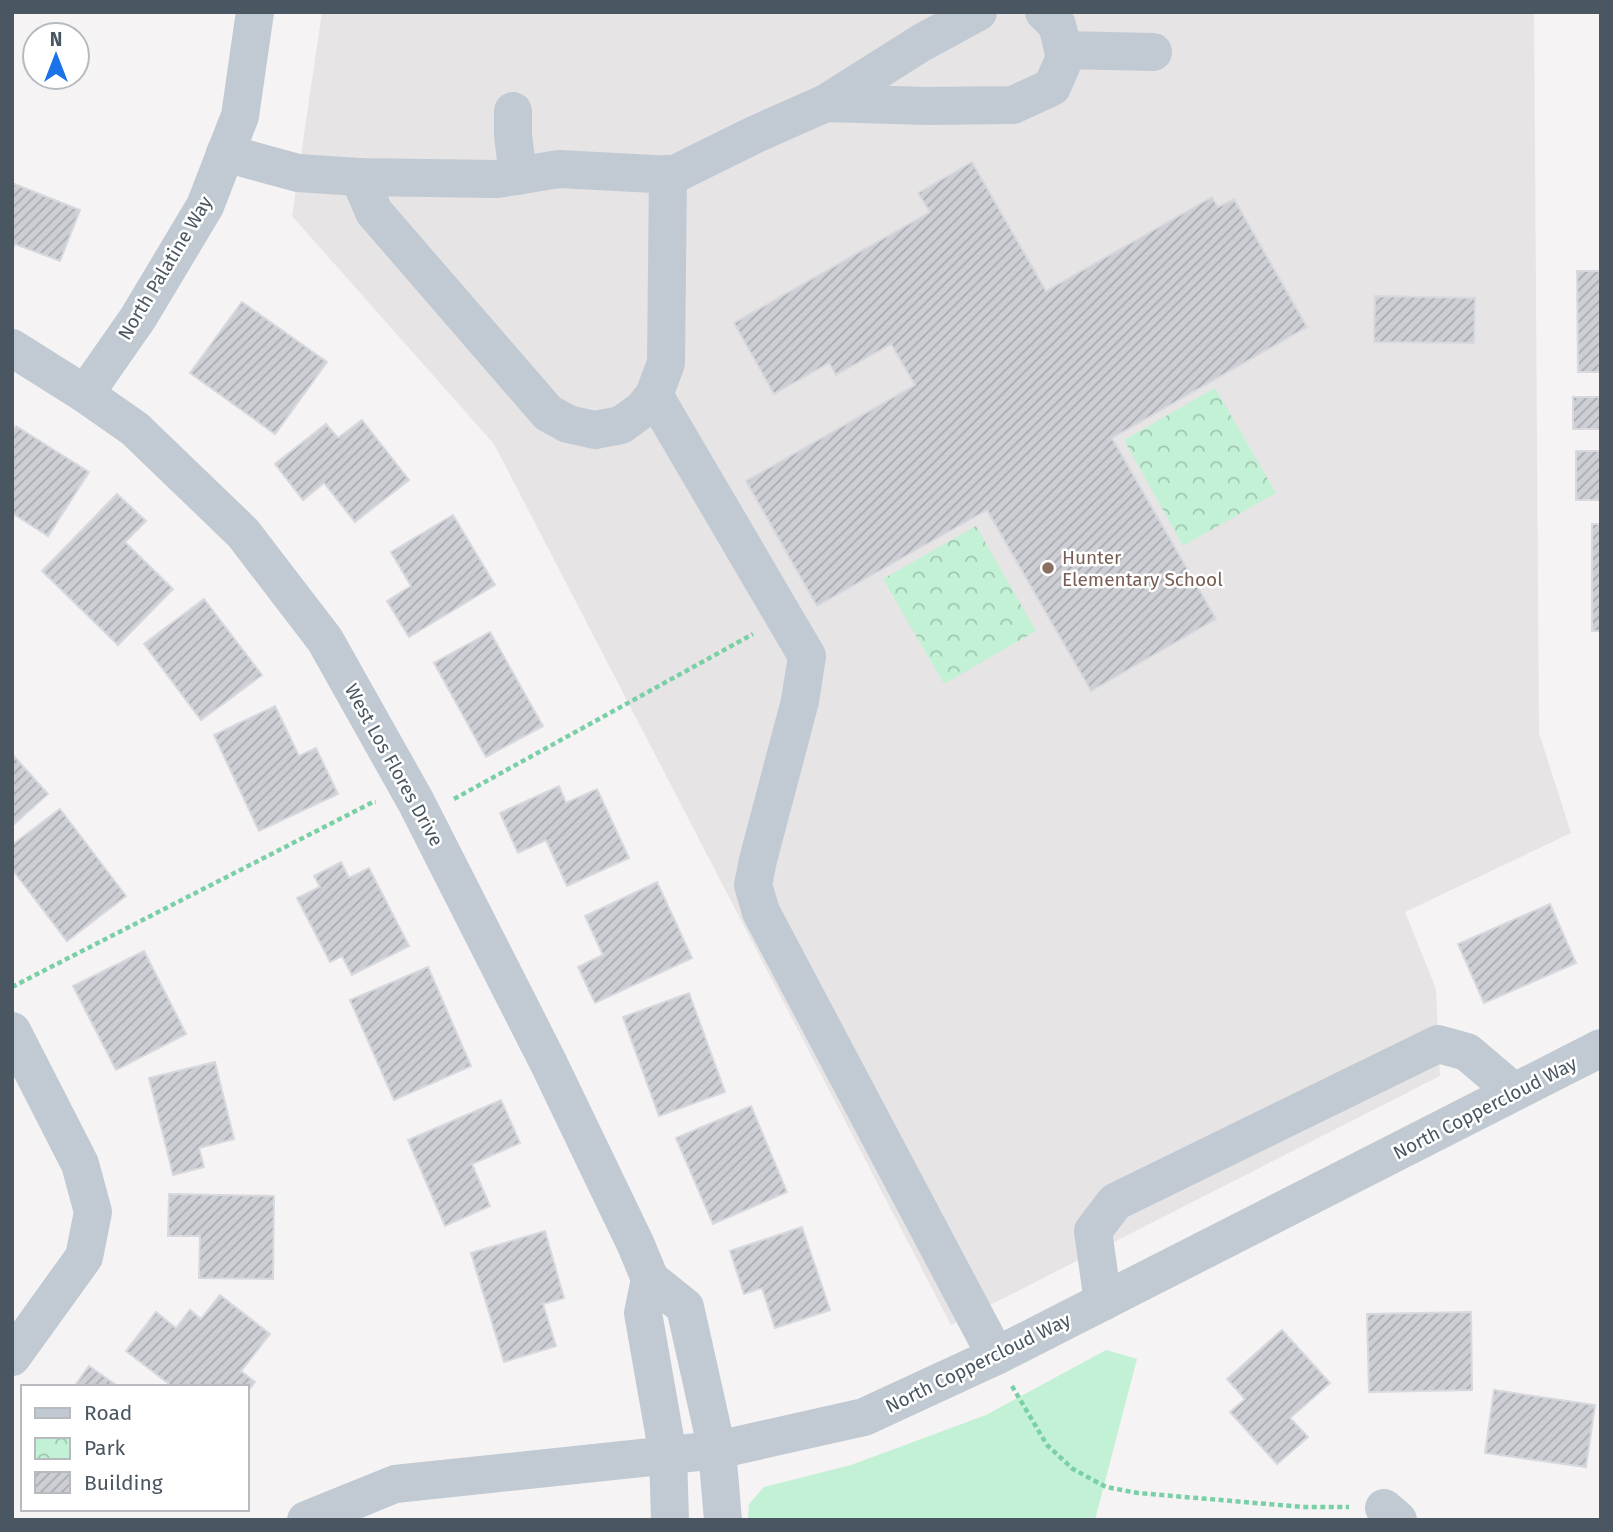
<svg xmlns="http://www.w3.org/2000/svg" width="1613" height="1532" viewBox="0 0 1613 1532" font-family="'Fira Sans',sans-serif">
<defs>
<pattern id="park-crowns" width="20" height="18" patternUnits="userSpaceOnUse" patternTransform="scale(1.75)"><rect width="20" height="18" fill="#c3f1d5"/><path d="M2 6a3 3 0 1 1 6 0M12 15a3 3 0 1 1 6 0" fill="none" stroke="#a0c6b0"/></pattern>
<pattern id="building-hatch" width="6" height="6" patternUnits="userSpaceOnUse" patternTransform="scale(1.75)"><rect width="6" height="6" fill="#cdcfd5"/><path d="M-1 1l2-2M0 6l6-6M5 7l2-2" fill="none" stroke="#a8abb0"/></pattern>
</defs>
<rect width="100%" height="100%" fill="#f5f3f3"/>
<path fill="#e6e4e5" d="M322,12H1534L1539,733L1571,833L1405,912L1436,989L1440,1076L951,1325L494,444L292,216Z"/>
<path fill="#c3f1d5" d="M1106,1350L1137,1359L1095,1520H748L749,1504L764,1487L851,1465L986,1415Z"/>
<g fill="url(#park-crowns)">
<path d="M1215,388L1276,493L1183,546L1124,440Z"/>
<path d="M976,526L1036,631L944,684L883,579Z"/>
</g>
<g fill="url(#building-hatch)" stroke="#d7d9de" stroke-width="2">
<path d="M972,162L1046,291L1212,197L1218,207L1234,199L1307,327L1112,438L1216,619L1091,691L987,510L817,606L746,481L915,385L891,344L836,375L829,363L774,394L734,323L930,212L918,193Z"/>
<path d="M12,183L80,210L60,261L15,244L12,250Z"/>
<path d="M1577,271H1601V372H1578Z"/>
<path d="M1375,296L1475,298L1474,343L1374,342Z"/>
<path d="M242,302L327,362L275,434L190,373Z"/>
<rect x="1573" y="397" width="28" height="32"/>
<path d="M362,420L409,480L355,522L324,483L303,500L275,464L326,424L338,438Z"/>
<path d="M16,426L89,472L48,536L12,513V432Z"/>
<rect x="1576" y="451" width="25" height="49"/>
<path d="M117,494L146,521L125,542L173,589L118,645L42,571Z"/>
<path d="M453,515L495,585L409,637L387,601L411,586L391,552Z"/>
<rect x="1592" y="524" width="9" height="107"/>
<path d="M204,599L262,675L201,720L144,644Z"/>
<path d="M490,632L543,726L486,757L434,663Z"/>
<path d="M275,706L299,756L316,748L338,794L259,831L214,735Z"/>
<path d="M12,754L48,794L12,826Z"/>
<path d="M559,786L566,803L597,789L629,858L567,886L546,840L518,853L500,813Z"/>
<path d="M60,809L126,896L67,941L12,869V845Z"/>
<path d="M341,862L349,878L369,868L409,946L352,975L342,956L330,962L297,898L320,887L314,876Z"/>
<path d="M657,882L692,958L595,1003L578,967L603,955L585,916Z"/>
<path d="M1550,904L1576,963L1484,1003L1458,944Z"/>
<path d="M144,951L186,1034L116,1070L73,986Z"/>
<path d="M428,967L471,1066L394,1100L350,1000Z"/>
<path d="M689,993L725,1092L659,1116L623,1017Z"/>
<path d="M215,1062L234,1139L199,1148L204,1167L173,1175L149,1078Z"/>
<path d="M501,1100L520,1143L472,1164L490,1206L445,1226L408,1140Z"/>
<path d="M751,1106L787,1192L713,1224L676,1138Z"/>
<path d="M169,1194L274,1196L273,1279L199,1278L200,1236H168Z"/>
<path d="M802,1227L830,1310L775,1328L762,1288L744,1294L730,1251Z"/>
<path d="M545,1231L564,1298L543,1304L556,1346L504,1362L471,1253Z"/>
<path d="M220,1295L270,1334L241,1371L255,1382L247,1392V1387H173L126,1351L156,1312L176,1328L190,1310L201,1319Z"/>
<path d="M1471,1312L1472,1390L1369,1392L1367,1314Z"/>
<path d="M1282,1330L1330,1383L1290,1418L1308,1437L1277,1464L1230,1412L1245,1399L1227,1379Z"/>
<path d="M89,1366L119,1387H74Z"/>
<path d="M1494,1390L1595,1405L1586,1467L1485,1453Z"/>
</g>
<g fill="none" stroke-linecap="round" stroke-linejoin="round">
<g stroke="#7ad0a6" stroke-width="4.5" stroke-dasharray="5 3.5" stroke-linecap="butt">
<path d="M454,799L753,634"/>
<path d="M12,987L373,802H376"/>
<path d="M1012,1386L1047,1445L1073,1469L1106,1487L1138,1493L1303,1507H1349"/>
</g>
<g stroke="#c1cad2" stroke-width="38">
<path d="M1063,50L1153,52"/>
<path d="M826,103L927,106L1013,105L1052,87L1065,57L1057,25L1044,12"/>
<path d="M513,111V135L518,176"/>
<path d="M225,153L298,173L359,177L497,179L559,169L673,175L756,134L826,103L921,43L978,12"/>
<path d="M359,177L374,212L548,413L568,424L595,430L621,425L643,409L654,395L666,363L668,174"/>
<path d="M12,348L85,394L135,429L243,533L325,640L416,802L548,1062L636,1245L650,1279"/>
<path d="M85,394L138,318L205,206L240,116L255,12"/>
<path d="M654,395L807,656L800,701L758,860L753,885L761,912L996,1356"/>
<path d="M12,1031L80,1164L93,1212L84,1257L12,1357"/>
<path d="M1103,1302L1093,1231L1115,1202L1438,1044L1467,1052L1514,1092"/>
<path d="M1384,1508L1398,1520"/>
<path d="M306,1520L395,1484L717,1450L864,1417L996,1356L1601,1048"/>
<path d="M670,1520L668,1455L643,1313L650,1279L685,1307L717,1450L723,1520"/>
</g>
</g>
<circle fill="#8d6e63" stroke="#fff" stroke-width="2.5" cx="1048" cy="568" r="7"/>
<g text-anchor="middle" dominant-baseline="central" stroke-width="5" stroke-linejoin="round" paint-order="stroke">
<g font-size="19" fill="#4a5661" stroke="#fff">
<text transform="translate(165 268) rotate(-59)">North Palatine Way</text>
<text transform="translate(394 765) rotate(61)">West Los Flores Drive</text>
<text transform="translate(1485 1108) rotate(-27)">North Coppercloud Way</text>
<text transform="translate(978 1363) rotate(-26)">North Coppercloud Way</text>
</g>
<g font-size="19" fill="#785e54" stroke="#fff" text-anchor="start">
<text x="1062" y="557">Hunter<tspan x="1062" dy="22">Elementary School</tspan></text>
</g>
</g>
<rect width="1613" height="1532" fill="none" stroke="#4a5661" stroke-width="28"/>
<rect x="21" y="1385" width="228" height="126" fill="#ffffff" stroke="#b7bbc0" stroke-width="2"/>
<rect x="35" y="1408" width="35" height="10" fill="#c1cad2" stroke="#b7bbc0" stroke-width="2"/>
<text x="84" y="1420" font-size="21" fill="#4a5661">Road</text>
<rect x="35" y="1438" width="35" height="21" fill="url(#park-crowns)" stroke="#b7bbc0" stroke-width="2"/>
<text x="84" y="1455" font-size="21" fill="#4a5661">Park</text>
<rect x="35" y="1472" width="35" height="21" fill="url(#building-hatch)" stroke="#b7bbc0" stroke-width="2"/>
<text x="84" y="1490" font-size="21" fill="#4a5661">Building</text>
<g transform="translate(56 56)"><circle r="33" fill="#ffffff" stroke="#b7bbc0" stroke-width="2"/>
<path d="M0-5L12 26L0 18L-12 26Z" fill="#1a73e8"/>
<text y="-10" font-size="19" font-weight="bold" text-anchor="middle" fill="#4a5661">N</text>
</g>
</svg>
